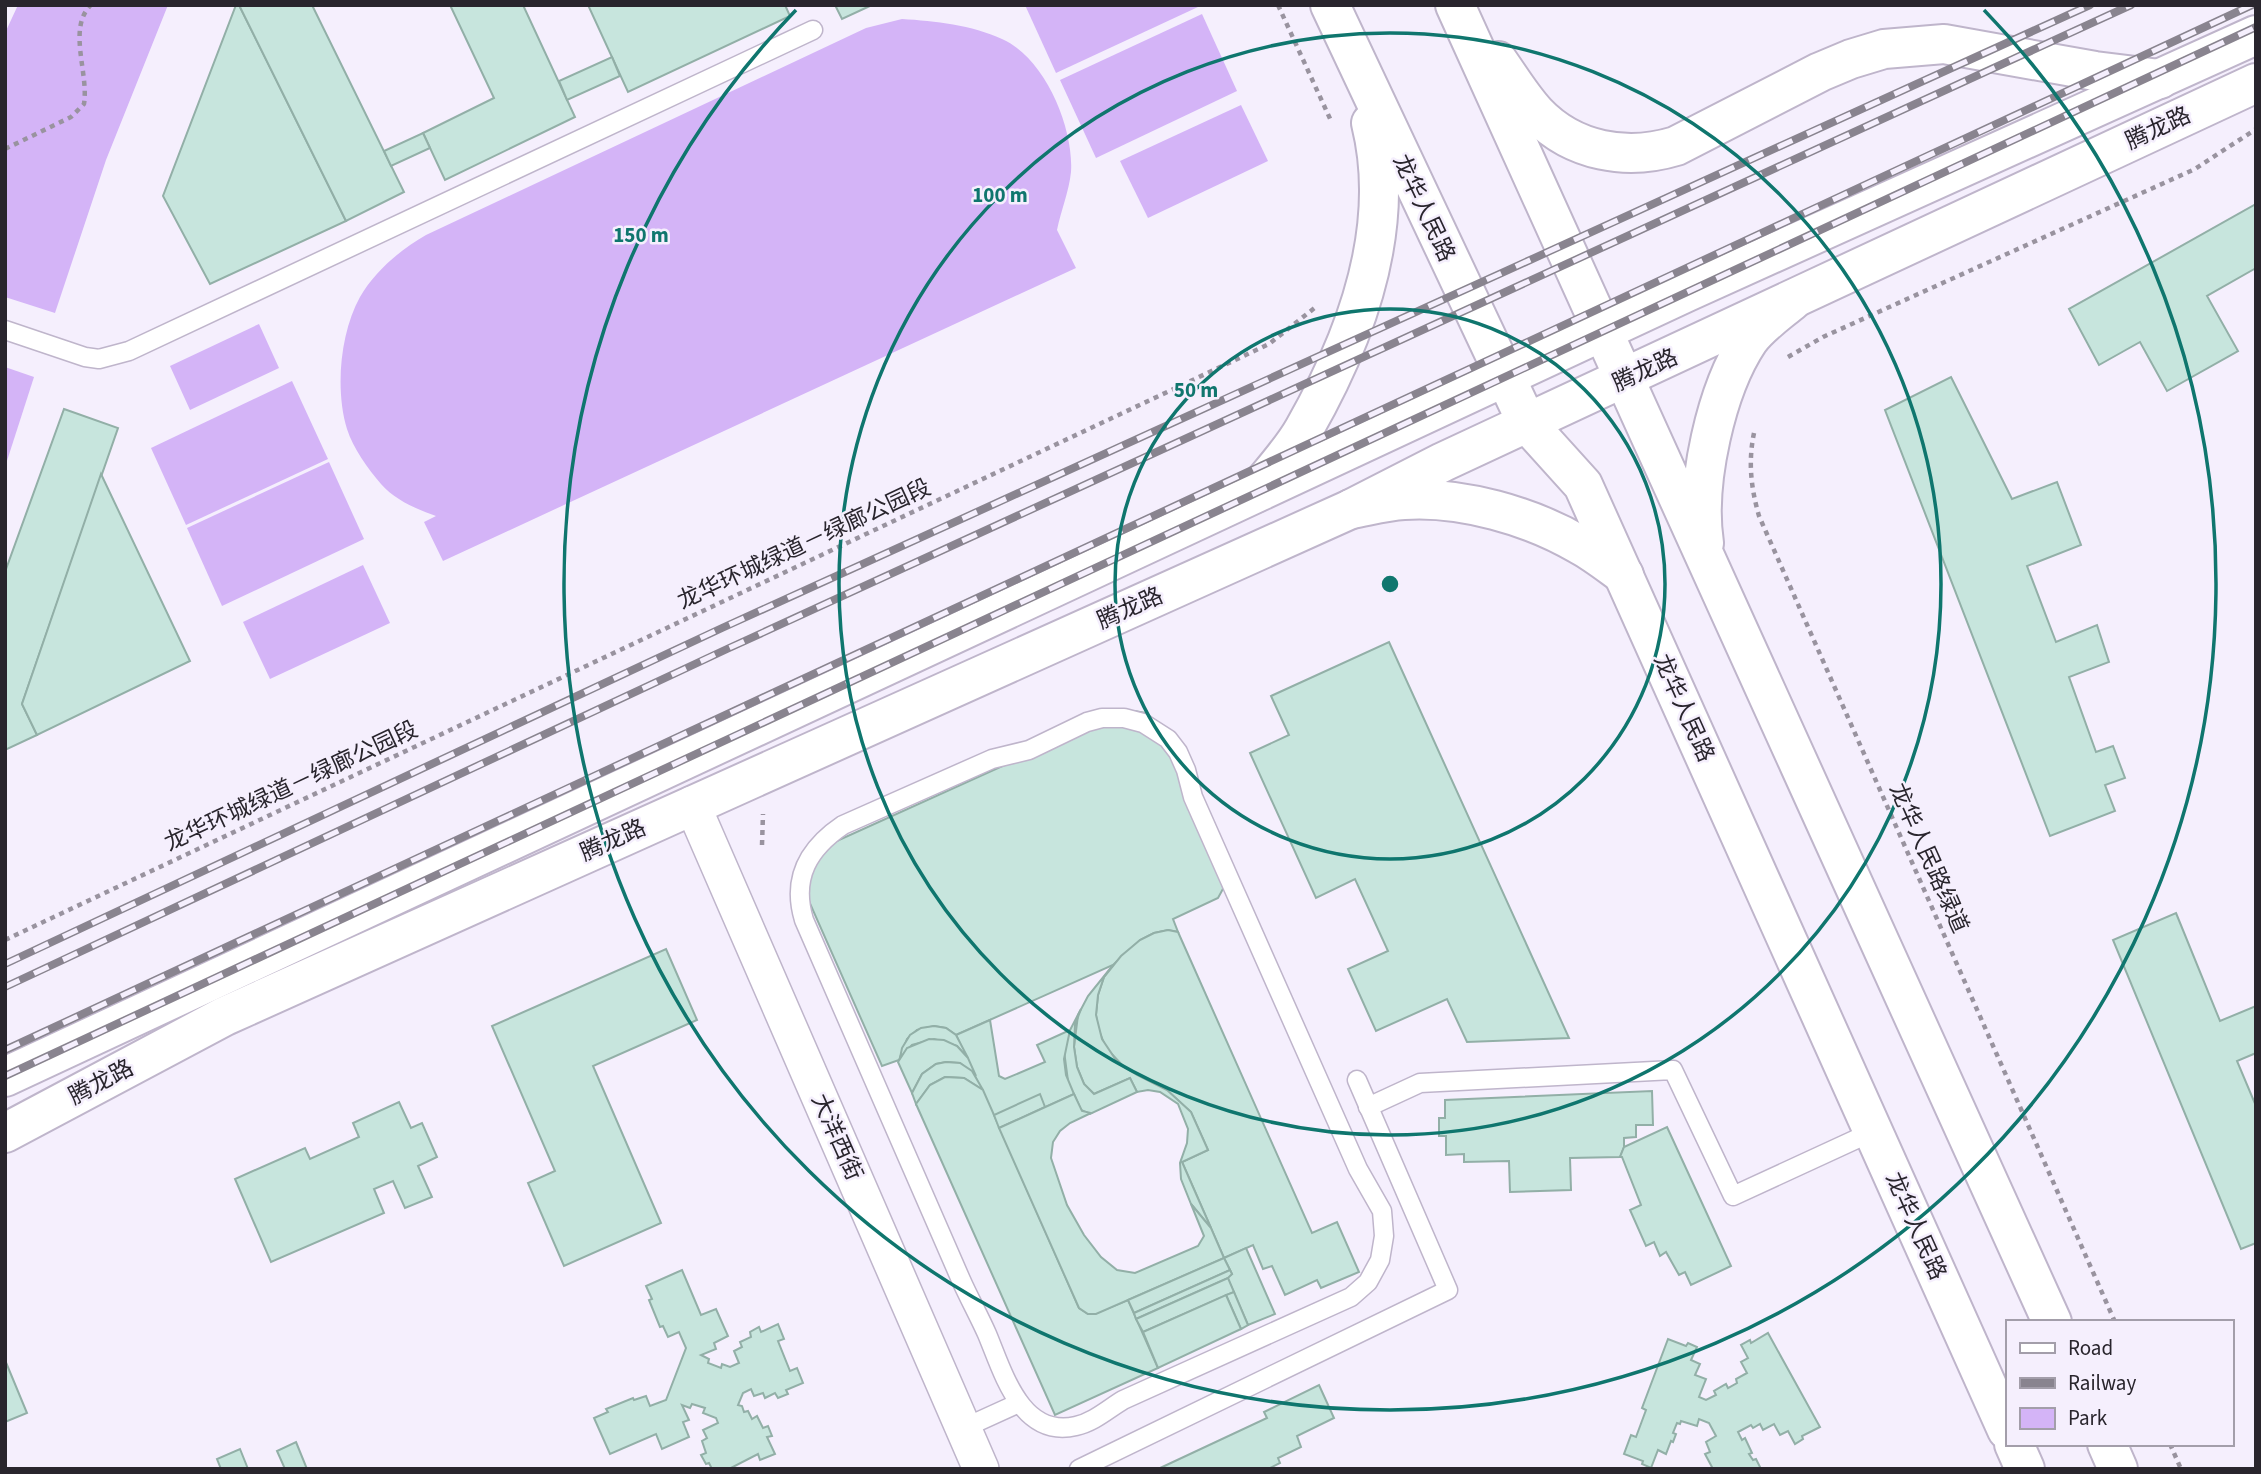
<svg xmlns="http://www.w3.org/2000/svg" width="2261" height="1474" viewBox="0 0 2261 1474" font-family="'Source Sans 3','Noto Sans SC',sans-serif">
<rect width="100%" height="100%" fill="#f5effd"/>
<g fill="#d4b4f7">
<path d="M18,5H168L106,160L55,313L5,297V33Z"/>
<path d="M1025,5H1198V7L1056,73Z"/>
<path d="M1202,14L1237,91L1096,158L1060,80Z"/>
<path d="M902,19C935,21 972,25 1002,39C1045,58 1074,128 1071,172C1069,191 1061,211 1057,230L1076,268L443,561L424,522L436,516C416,509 395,500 381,484C368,469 353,448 347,429C335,390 340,333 360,297C375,271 400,250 426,235L866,28Z"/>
<path d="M1241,105L1268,161L1148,218L1120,161Z"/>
<path d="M259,324L279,368L190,410L170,366Z"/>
<path d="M5,367L34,377L5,467Z"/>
<path d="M292,381L328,459L186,525L151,448Z"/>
<path d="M329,462L364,539L222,606L187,528Z"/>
<path d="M363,565L390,623L270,679L243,622Z"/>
</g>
<g fill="#c7e5dd" stroke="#92afa7" stroke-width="2">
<path d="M236,5H239L346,221L210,284L163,196Z"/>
<path d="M239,5H312L404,192L346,221Z"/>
<path d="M450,5H523L575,117L445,180L423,133L494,98Z"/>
<path d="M588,5H785L790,16L628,92Z"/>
<path d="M835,5H872L842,19Z"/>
<path d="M612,57L620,76L567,100L559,81Z"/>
<path d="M423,133L430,148L391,166L384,151Z"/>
<path d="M2256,204V268L2207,296L2238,351L2167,391L2140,342L2099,365L2069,309Z"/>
<path d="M1951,377L2012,499L2057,482L2081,545L2027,566L2056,642L2097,625L2109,662L2069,677L2096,752L2113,746L2125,778L2105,785L2115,811L2050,836L1885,410Z"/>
<path d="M64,409L118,428L22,704L37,735L5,750V572Z"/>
<path d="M101,474L190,661L37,735L22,704Z"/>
<path d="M1389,642L1569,1038L1467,1042L1447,999L1376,1031L1348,969L1388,951L1355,879L1316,898L1250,753L1289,735L1271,696Z"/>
<path d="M1134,711L1146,713L1161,726L1224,887L1218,898L1173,919L1178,932L1168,930L1154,933L1140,940L1113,965L956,1035L946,1028L934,1026L917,1030L907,1039L899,1060L882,1066L804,890L819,849L1122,712Z"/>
<path d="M2176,913L2220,1021L2256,1006V1053L2237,1061L2256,1106V1243L2241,1249L2113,940Z"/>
<path d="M1168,930L1178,932L1312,1233L1337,1222L1359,1272L1321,1288L1317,1280L1285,1295L1272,1266L1263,1269L1253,1245L1224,1258L1182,1162L1208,1150L1191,1112L1167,1090L1126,1069L1106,1048L1098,1028L1096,1015L1098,995L1104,977L1121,956L1140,940L1154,933Z"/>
<path d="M666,949L697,1020L593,1066L661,1223L564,1266L528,1183L555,1171L492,1026Z"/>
<path d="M1113,965L1104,977L1098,995L1096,1015L1102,1039L1118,1063L1137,1075L1167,1090L1191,1112L1208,1150L1182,1162L1211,1228L1191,1204L1181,1179L1180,1163L1187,1143L1188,1129L1178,1104L1160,1092L1148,1090L1137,1092L1130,1078L1094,1094L1084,1084L1077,1067L1074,1047L1078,1015L1088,996Z"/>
<path d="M1081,1009L1075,1025L1074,1047L1077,1067L1084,1084L1094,1094L1130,1078L1137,1092L1090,1114L1081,1110L1074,1094L1045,1107L1040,1094L1068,1081L1064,1051L1070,1030Z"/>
<path d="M990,1020L999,1076L1005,1079L1045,1062L1037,1045L1070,1030L1064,1059L1066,1075L1074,1094L999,1128L956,1035Z"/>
<path d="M934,1026L946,1028L956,1035L968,1058L957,1046L934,1039L912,1045L900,1058L902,1048L910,1035L921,1028Z"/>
<path d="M929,1039L944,1040L957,1046L968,1058L976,1076L960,1063L946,1062L936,1064L922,1074L912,1093L898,1062L907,1048Z"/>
<path d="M946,1062L960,1063L972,1071L983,1090L964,1078L945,1077L930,1085L916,1104L912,1093L922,1074L936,1064Z"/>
<path d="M945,1077L964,1078L983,1090L1079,1308L1088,1314H1094L1128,1300L1158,1368L1055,1415L916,1104L930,1085Z"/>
<path d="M1652,1091L1653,1125H1636V1137L1624,1138V1147L1620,1157L1570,1158L1571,1190L1510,1192L1509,1161L1464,1162V1154L1446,1155V1136H1439V1118H1445V1100Z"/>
<path d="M1040,1094L1045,1107L999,1128L994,1115Z"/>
<path d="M1074,1094L1082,1111L1091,1113L1070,1123L1060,1131L1053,1142L1051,1158L1067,1205L1084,1235L1101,1257L1117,1270L1135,1273L1198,1246L1204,1236L1191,1204L1211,1228L1224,1258L1096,1314H1088L1079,1308L999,1128Z"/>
<path d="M399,1102L411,1128L422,1123L437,1157L418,1166L432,1197L405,1208L393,1181L374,1189L384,1213L271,1262L235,1179L305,1148L310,1159L359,1137L353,1123Z"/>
<path d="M1667,1127L1731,1266L1691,1285L1685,1272L1679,1275L1666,1252L1660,1256L1654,1242L1646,1246L1630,1210L1641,1205L1622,1157H1620L1624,1147Z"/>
<path d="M1246,1248L1275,1314L1248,1325L1227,1277L1232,1274L1224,1258Z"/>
<path d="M1224,1258L1230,1270L1134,1313L1128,1300Z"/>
<path d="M682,1270L701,1315L716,1309L728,1336L714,1343L716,1349L701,1355L709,1359L708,1363L721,1368L722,1364L730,1367L739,1363L734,1351L742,1347L740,1342L751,1337L750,1332L759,1327L761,1332L778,1324L784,1339L778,1341L790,1371L797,1368L803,1383L786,1390L788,1394L778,1398L775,1393L765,1398L763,1393L754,1396L751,1389L743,1393L738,1405L742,1406L744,1412L748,1411L752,1419L757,1416L763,1428L768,1426L772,1436L767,1437L775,1454L760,1460L758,1454L729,1469H712L709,1463L706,1464L701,1455L706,1453L702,1441L707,1438L703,1430L718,1423L716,1418L703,1413L705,1408L692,1404L690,1408L682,1405L689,1420L683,1422L689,1437L662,1449L656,1434L610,1454L594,1418L608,1412L606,1409L633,1398L634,1400L646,1396L650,1406L666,1400L686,1348L679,1332L668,1337L663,1326L660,1327L649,1300L652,1299L646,1286Z"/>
<path d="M1230,1270L1232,1274L1228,1278L1136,1319L1134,1313Z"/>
<path d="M1228,1278L1234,1292L1143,1332L1136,1319Z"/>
<path d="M1234,1292L1248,1325L1241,1329L1226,1295Z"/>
<path d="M1226,1295L1241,1329L1158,1368L1143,1332Z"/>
<path d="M1768,1333L1820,1427L1802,1436L1803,1439L1795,1444L1788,1431L1780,1435L1774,1424L1763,1430L1760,1424L1753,1428L1751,1425L1738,1432L1742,1440L1745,1438L1752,1453L1749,1454L1753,1460L1756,1459L1761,1469H1713L1705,1454L1710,1452L1706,1442L1716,1436L1709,1423L1699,1419L1697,1426L1681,1421L1680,1424L1677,1423L1673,1433L1676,1434L1673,1442L1671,1441L1666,1454L1658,1450L1651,1468L1642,1464L1643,1461L1624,1454L1631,1435L1636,1437L1646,1410L1642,1408L1668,1339L1686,1346L1688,1343L1697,1347L1691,1360L1700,1364L1695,1375L1706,1379L1699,1397L1706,1400L1716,1395L1714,1391L1726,1384L1728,1388L1737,1383L1736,1379L1747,1373L1741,1362L1748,1358L1741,1345L1750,1340L1751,1343Z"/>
<path d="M5,1360L27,1413L5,1422Z"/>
<path d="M1319,1385L1334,1418L1297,1436L1301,1447L1278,1458L1280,1463L1268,1469H1158L1267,1418L1264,1412Z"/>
<path d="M296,1442L307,1469H285L277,1451Z"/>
<path d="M240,1449L248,1469H221L217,1459Z"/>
</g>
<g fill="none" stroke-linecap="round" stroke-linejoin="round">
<defs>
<g id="service">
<path d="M5,330L85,357L99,359L129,351L813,30"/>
<path d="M1102,718H1124L1143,723L1168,739L1178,752L1186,770L1193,797L1358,1169L1382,1211L1384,1236L1380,1260L1368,1282L1351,1297L1123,1400C1108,1409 1094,1422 1076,1426C1021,1439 1003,1372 987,1334C979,1316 969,1298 961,1280L804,920C791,877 809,848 843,825L992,759L1029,750L1087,722Z"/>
<path d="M1368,1107L1420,1083L1673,1070L1733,1196L1874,1131"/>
<path d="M964,1428L1019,1403"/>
<path d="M1079,1469L1448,1290L1357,1080"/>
</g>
<path id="minor" d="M692,804L981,1469"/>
<g id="secondary">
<path d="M5,1077L1687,292L2256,35"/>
<path d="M5,1133L225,1016L1351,509L1443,462L2256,83"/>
</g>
<g id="primary">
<path d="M1330,5L1527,423L1583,485L2007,1430"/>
<path d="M1455,5L2052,1322"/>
<path d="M1498,61C1510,78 1522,98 1536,113C1573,152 1627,161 1676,146L1820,72L1851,59L1884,49L1944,44L2095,71L2160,79"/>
<path d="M1255,493C1271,473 1291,452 1304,429C1356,338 1397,228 1371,123"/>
<path d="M1351,509C1368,506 1386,501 1404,500C1461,496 1531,516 1580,545C1595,553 1610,565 1624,575"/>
<path d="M1704,543C1695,484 1716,389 1749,340C1760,325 1779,312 1793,300"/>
<path d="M2014,1444L2025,1469"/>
<path d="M2107,1444L2118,1469"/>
</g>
</defs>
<use href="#service" stroke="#bfb5cb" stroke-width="21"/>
<use href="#minor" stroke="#bfb5cb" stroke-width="38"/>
<use href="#secondary" stroke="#bfb5cb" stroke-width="42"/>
<use href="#primary" stroke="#bfb5cb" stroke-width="42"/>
<g stroke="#99939f" stroke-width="4.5" stroke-dasharray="5 5" stroke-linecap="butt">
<path d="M1278,5L1332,123"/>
<path d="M5,149L71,117L84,104C89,73 67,28 91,5"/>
<path d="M1788,357L1823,337L2195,169L2256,129"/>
<path d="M1754,433C1748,462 1751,488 1759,516L2115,1322"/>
<path d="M762,845L763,814"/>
<path d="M5,940L1269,344L1317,306"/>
<path d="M2170,1444L2181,1469"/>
</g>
<use href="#service" stroke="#fff" stroke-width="18"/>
<use href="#minor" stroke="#fff" stroke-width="35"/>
<use href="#secondary" stroke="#fff" stroke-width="38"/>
<use href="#primary" stroke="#fff" stroke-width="38"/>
<defs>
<g id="rail">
<path d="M5,964L722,628L2090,5"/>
<path d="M5,987L727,649L2131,5"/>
<path d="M5,1050L2252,5"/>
<path d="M5,1076L2256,27"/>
</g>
</defs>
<use href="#rail" stroke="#89848f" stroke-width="8"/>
<use href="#rail" stroke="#f5effd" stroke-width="5" stroke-dasharray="16" stroke-linecap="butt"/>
</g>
<g fill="none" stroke="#0f766e" stroke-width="3.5">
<circle cx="1390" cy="584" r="275"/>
<circle cx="1390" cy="584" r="551"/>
<path d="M1984 10A826 826 0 1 1 796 10"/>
</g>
<g text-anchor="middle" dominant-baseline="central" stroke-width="5" stroke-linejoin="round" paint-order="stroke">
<g font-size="23" fill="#29252d" stroke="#f5effd">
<text transform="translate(2158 128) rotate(-25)">腾龙路</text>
<text transform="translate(1424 208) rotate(65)">龙华人民路</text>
<text transform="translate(1645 370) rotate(-25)">腾龙路</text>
<text transform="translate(804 544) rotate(-25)">龙华环城绿道－绿廊公园段</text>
<text transform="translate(1130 608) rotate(-24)">腾龙路</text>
<text transform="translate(1684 708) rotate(66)">龙华人民路</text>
<text transform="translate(291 786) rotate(-25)">龙华环城绿道－绿廊公园段</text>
<text transform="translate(613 840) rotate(-24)">腾龙路</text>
<text transform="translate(1929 858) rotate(66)">龙华人民路绿道</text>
<text transform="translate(101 1082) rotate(-28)">腾龙路</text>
<text transform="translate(837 1137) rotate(66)">大洋西街</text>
<text transform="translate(1916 1226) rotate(66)">龙华人民路</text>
</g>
</g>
<circle cx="1390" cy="584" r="10" fill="#0f766e" stroke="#f5effd" stroke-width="3.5"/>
<g font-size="21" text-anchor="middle" font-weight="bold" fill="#0f766e" stroke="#f5effd" stroke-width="5" stroke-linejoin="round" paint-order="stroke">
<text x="1000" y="202">100 m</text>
<text x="641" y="242">150 m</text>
<text x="1196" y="397">50 m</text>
</g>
<rect width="2261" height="1474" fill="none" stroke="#29252d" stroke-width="14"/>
<rect x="2006" y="1320" width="228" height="126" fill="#f5effd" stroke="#a39eaa" stroke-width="2"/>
<rect x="2020" y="1343" width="35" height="10" fill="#ffffff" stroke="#a39eaa" stroke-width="2"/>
<text x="2068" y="1355" font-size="21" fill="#29252d">Road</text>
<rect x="2020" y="1378" width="35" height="10" fill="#89848f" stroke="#a39eaa" stroke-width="2"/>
<text x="2068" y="1390" font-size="21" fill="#29252d">Railway</text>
<rect x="2020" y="1408" width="35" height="21" fill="#d4b4f7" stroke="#a39eaa" stroke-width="2"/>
<text x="2068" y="1425" font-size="21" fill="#29252d">Park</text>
</svg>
